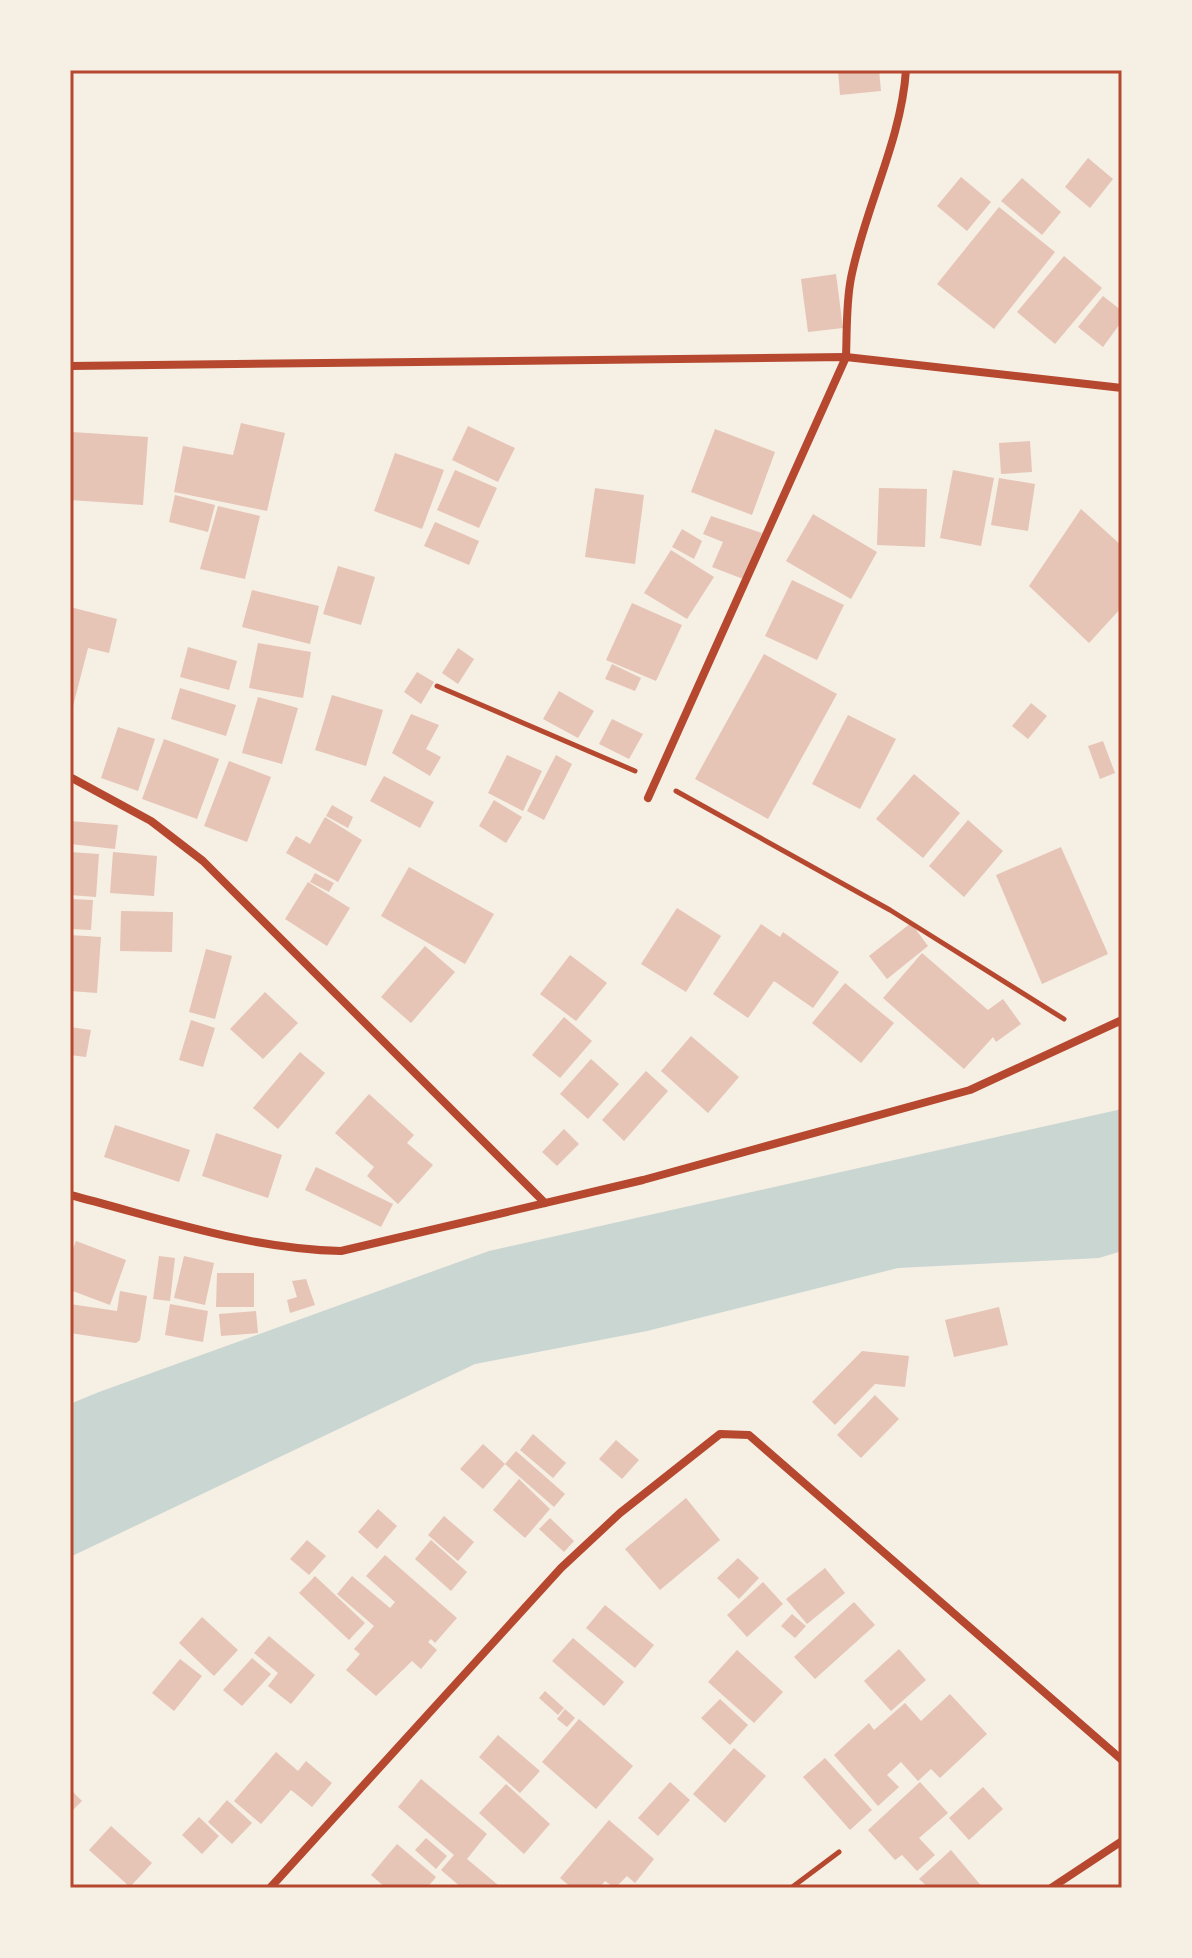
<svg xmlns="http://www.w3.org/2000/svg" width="1192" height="1958" viewBox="0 0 1192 1958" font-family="Georgia,serif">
<rect width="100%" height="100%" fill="#f6efe4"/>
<path fill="#c9d6d2" d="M1122,1109V1251L1099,1258L898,1268L647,1331L475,1364L70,1557V1404L99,1392L489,1251Z"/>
<g fill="#e6c5b7">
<path d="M838,70H879L881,91L840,95Z"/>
<path d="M1088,158L1113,179L1090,208L1065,187Z"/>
<path d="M961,177L991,202L967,231L937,206Z"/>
<path d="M1022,178L1061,212L1042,235L1001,201Z"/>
<path d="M999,207L1055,252L994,329L937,284Z"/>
<path d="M1064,256L1102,288L1055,344L1017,312Z"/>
<path d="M836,274L843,328L808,332L801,279Z"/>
<path d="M1103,296L1122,311V321L1103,347L1078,327Z"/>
<path d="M241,423L285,433L267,511L174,492L183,446L233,455Z"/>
<path d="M468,426L515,448L498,482L452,460Z"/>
<path d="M715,429L775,452L752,515L691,492Z"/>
<path d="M72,432L148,437L143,505L70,500Z"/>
<path d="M1030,441L1032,472L1001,474L999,443Z"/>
<path d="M395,453L444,470L422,529L374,511Z"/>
<path d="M455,470L497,488L479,528L437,510Z"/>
<path d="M953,470L994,478L981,546L940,538Z"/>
<path d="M999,478L1035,484L1028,531L991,525Z"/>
<path d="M595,488L644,495L635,564L585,557Z"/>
<path d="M879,488L927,489L925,547L877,545Z"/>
<path d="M175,495L215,505L208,532L169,522Z"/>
<path d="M218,506L260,516L245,579L200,569Z"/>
<path d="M1081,509L1122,546V607L1089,643L1029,586Z"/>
<path d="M813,514L877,552L851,599L786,561Z"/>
<path d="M711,516L762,533L743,579L712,567L723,542L703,534Z"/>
<path d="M435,522L479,541L469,565L424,546Z"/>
<path d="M682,529L702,541L694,559L672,547Z"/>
<path d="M671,550L714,577L687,619L644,593Z"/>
<path d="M338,566L375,577L361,625L323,614Z"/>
<path d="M792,580L844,605L817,660L765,636Z"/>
<path d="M252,590L319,606L310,644L242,627Z"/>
<path d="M632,603L682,625L656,681L606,660Z"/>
<path d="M70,607L117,619L109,653L88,648L71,714Z"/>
<path d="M258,643L311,652L303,698L249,688Z"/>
<path d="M188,647L237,661L229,690L180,677Z"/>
<path d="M458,648L474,659L458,684L442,673Z"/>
<path d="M764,654L837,694L768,819L695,779Z"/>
<path d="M612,664L641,678L635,691L605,679Z"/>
<path d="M417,672L434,682L421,704L404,692Z"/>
<path d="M180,688L236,705L226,736L171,719Z"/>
<path d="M559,691L594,711L578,738L543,719Z"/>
<path d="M332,695L383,710L366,766L315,750Z"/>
<path d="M258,697L298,708L282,764L242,753Z"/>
<path d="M1031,703L1047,716L1028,739L1012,726Z"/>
<path d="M411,714L439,725L426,749L441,757L430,776L392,753Z"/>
<path d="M848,715L896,739L860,809L812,784Z"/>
<path d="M612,719L643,734L629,759L599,744Z"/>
<path d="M118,727L155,739L138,791L101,778Z"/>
<path d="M164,739L219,759L197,819L142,799Z"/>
<path d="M1103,741L1115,773L1100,779L1088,746Z"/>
<path d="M507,755L542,771L523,811L488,793Z"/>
<path d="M556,755L572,764L544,820L527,811Z"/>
<path d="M229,761L271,777L247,842L204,826Z"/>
<path d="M914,774L960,813L923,858L876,819Z"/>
<path d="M384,776L434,802L420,828L370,801Z"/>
<path d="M494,800L522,817L506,843L479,826Z"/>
<path d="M332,805L353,817L348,828L326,816Z"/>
<path d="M325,817L362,840L338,882L286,853L296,836L310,844Z"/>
<path d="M968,820L1003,851L964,897L929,866Z"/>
<path d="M70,821L118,825L115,849L70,844Z"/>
<path d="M1061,847L1108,954L1042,984L996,875Z"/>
<path d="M70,852L99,854L96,897L70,895Z"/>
<path d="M113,852L157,856L154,896L110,893Z"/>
<path d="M409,867L494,914L465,964L381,916Z"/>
<path d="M315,873L334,883L329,892L310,882Z"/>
<path d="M308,882L350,908L327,946L285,919Z"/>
<path d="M70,899L93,900L91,930L70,929Z"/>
<path d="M677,908L721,936L686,992L641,964Z"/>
<path d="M121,911L173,912L172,952L120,951Z"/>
<path d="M911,923L928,946L887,979L869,956Z"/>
<path d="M761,924L780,937L783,932L839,972L813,1008L774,981L748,1018L713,994Z"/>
<path d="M70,935L101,937L97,993L70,991Z"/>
<path d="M425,946L455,972L411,1023L381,997Z"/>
<path d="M206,949L232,956L215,1019L189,1012Z"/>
<path d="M922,953L988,1010L1003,999L1021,1024L996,1042L993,1037L964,1069L883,998Z"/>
<path d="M570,955L607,983L576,1021L540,994Z"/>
<path d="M845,983L894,1023L861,1063L812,1023Z"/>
<path d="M265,992L298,1023L263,1059L230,1029Z"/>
<path d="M564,1017L592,1041L560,1078L532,1055Z"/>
<path d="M191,1020L215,1028L203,1067L179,1060Z"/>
<path d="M70,1027L91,1030L86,1057L70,1055Z"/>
<path d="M691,1036L739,1077L708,1113L661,1071Z"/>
<path d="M300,1052L325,1073L278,1129L253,1108Z"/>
<path d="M591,1059L619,1084L588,1119L560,1094Z"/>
<path d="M646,1071L668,1091L624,1141L602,1120Z"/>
<path d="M369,1094L414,1135L407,1143L433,1165L398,1204L367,1176L374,1167L335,1133Z"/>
<path d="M115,1125L190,1150L179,1182L104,1157Z"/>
<path d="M564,1129L579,1144L557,1166L542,1152Z"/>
<path d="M216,1133L282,1155L268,1198L202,1176Z"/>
<path d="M316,1167L393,1204L381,1227L305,1190Z"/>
<path d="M76,1241L126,1260L110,1305L70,1290V1256Z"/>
<path d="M159,1256L175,1258L170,1301L153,1299Z"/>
<path d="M184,1256L214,1263L205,1305L174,1298Z"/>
<path d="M217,1273H254V1307H216Z"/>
<path d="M306,1279L315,1305L290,1313L287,1300L297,1297L292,1281Z"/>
<path d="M120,1291L147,1296L140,1340L136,1343L70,1333V1304L117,1311Z"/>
<path d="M170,1304L208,1311L203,1342L165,1335Z"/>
<path d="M999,1307L1008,1345L954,1357L945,1320Z"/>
<path d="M256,1311L258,1333L221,1336L219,1314Z"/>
<path d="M862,1351L909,1356L905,1387L875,1384L835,1425L812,1402Z"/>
<path d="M875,1395L899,1419L861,1458L837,1435Z"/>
<path d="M533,1434L566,1463L553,1478L520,1450Z"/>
<path d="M616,1440L639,1460L622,1479L599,1459Z"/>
<path d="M483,1444L505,1464L483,1489L460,1469Z"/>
<path d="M516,1451L565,1494L554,1507L505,1464Z"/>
<path d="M519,1479L550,1509L525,1538L493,1510Z"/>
<path d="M686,1498L720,1540L660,1590L625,1549Z"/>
<path d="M378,1509L397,1526L377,1549L358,1532Z"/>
<path d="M444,1516L474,1542L458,1561L428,1535Z"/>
<path d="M550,1518L574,1541L564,1552L539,1529Z"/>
<path d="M307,1540L326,1556L309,1575L290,1559Z"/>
<path d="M431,1540L467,1572L451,1591L415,1559Z"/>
<path d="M385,1555L457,1618L435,1643L431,1639L428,1642L437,1650L421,1669L412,1661L376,1696L346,1670L360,1654L354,1649L374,1626L337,1594L352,1576L390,1608L395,1602L366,1576Z"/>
<path d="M738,1558L759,1578L739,1599L717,1578Z"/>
<path d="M825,1568L845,1593L807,1624L786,1599Z"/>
<path d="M315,1576L365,1623L349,1640L299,1593Z"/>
<path d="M763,1582L783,1604L747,1637L727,1615Z"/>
<path d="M854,1602L875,1625L815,1679L794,1657Z"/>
<path d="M605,1605L654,1645L635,1668L586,1628Z"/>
<path d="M792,1614L806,1626L795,1638L781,1626Z"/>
<path d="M202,1617L238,1650L214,1676L179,1643Z"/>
<path d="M269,1636L315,1675L291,1704L268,1686L278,1673L254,1653Z"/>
<path d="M573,1638L624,1682L604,1706L552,1661Z"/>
<path d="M899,1649L926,1680L891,1711L864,1681Z"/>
<path d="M737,1650L783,1692L754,1723L708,1682Z"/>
<path d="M252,1658L271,1674L242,1706L223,1690Z"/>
<path d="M180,1659L202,1676L174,1711L152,1693Z"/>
<path d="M545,1691L564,1708L558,1715L539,1698Z"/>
<path d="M950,1694L987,1734L940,1778L931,1769L918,1781L901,1762L887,1775L899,1787L878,1806L834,1755L869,1723L874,1730L905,1703L921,1721Z"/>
<path d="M720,1699L748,1725L730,1745L701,1718Z"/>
<path d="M565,1709L575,1718L567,1727L557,1719Z"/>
<path d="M579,1719L633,1766L596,1809L542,1762Z"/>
<path d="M498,1735L540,1771L520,1793L479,1757Z"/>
<path d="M734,1748L766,1776L725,1823L693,1794Z"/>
<path d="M276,1752L298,1771L306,1761L332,1783L312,1807L291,1790L261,1824L234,1801Z"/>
<path d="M825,1758L872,1810L850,1830L803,1777Z"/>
<path d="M421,1779L487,1834L467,1859L498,1885L496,1888H462L441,1870L454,1855L398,1807Z"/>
<path d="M670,1782L690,1800L658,1836L638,1818Z"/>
<path d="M920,1782L948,1813L919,1838L935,1855L917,1871L902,1855L895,1860L868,1830Z"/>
<path d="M506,1784L550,1824L524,1854L479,1813Z"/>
<path d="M983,1787L1003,1809L969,1840L949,1818Z"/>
<path d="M70,1789L82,1801L70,1813Z"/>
<path d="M227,1800L252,1823L232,1844L208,1822Z"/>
<path d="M199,1817L219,1836L202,1854L182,1835Z"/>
<path d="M609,1820L654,1859L635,1883L627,1876L615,1888L605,1881L599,1888H572L560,1878Z"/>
<path d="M111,1826L152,1863L130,1887L89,1850Z"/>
<path d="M426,1838L447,1856L436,1869L415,1850Z"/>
<path d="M397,1844L436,1877L427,1888H386L371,1875Z"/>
<path d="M951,1850L983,1888H929L919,1879Z"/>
</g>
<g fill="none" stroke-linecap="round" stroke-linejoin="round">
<g stroke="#b5482f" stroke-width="5">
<path d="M437,686L635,771"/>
<path d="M676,791L890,910L1064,1019"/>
<path d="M791,1888L839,1852"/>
</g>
<g stroke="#b5482f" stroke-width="8">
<path d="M70,366L846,357L1122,388"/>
<path d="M70,777L151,821L203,861L545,1203"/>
<path d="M648,798L846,357C847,331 846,303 851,278C865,207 901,142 906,70"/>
<path d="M70,1195C160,1218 247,1249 341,1251L643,1180L970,1090L1122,1020"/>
<path d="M270,1888L561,1568L620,1513L720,1434L749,1435L1122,1760"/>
<path d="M1051,1888L1122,1841"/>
</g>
</g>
<rect width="1192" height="1958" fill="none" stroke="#f6efe4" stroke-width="144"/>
<rect x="72" y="72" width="1048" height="1814" fill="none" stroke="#b5482f" stroke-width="3"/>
</svg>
